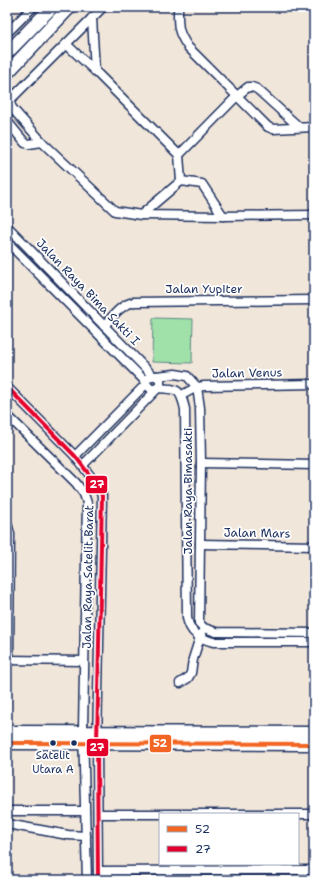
<svg xmlns="http://www.w3.org/2000/svg" width="321" height="887" viewBox="0 0 321 887" font-family="'Shantell Sans',sans-serif">
<rect width="100%" height="100%" fill="#f1e6da"/>
<filter id="ink" filterUnits="userSpaceOnUse"><feTurbulence type="fractalNoise" baseFrequency=".025" numOctaves="2"/><feDisplacementMap in="SourceGraphic" scale="8" xChannelSelector="R" yChannelSelector="G"/><feConvolveMatrix kernelMatrix="1 2 1 2 8 2 1 2 1" color-interpolation-filters="sRGB"/></filter>
<g filter="url(#ink)">
<path fill="#a0e1aa" stroke="#5e8884" d="M153,318L193,319L192,363L152,362Z"/>
<g fill="none" stroke-linecap="round" stroke-linejoin="round">
<defs>
<g id="street">
<path d="M103,7L11,99L10,103L12,108L42,142L115,211L141,215L223,216L314,215"/>
<path d="M178,7C178,26 177,31 188,47L268,127L273,129L314,127"/>
<path d="M92,18L95,71"/>
<path d="M7,33L33,7"/>
<path d="M66,44L95,71L179,155L181,181L141,215"/>
<path d="M7,121L25,143L29,144L42,142"/>
<path d="M179,155L237,96L248,87H252L257,89L299,127"/>
<path d="M181,181L202,184L223,216"/>
<path d="M7,226L152,375"/>
<path d="M7,242L146,382"/>
<path d="M104,326C113,316 120,305 134,302L314,300"/>
<path d="M156,376L175,374L187,376L197,387L200,408L201,463L199,623L204,628L216,632L314,633"/>
<path d="M7,387L75,456L98,486L102,496L97,743L98,880"/>
<path d="M157,388C178,389 180,388 185,409L187,618C190,633 199,638 213,642H314"/>
<path d="M182,395L197,387L204,386L314,384"/>
<path d="M7,415L76,483L84,494L87,503L83,729L87,880"/>
<path d="M75,456L146,384"/>
<path d="M201,463L314,465"/>
<path d="M83,465L159,387L160,384V379L156,376C150,375 146,378 146,384L151,389H155"/>
<path d="M7,523L10,534L9,660"/>
<path d="M200,544L314,546"/>
<path d="M7,660L83,661"/>
<path d="M180,683L188,678L191,673L193,659L201,634"/>
<path d="M7,811H85"/>
<path d="M98,814H314"/>
<path d="M7,824L68,835L86,836"/>
<path d="M98,871L314,870"/>
</g>
<g id="secondary">
<path d="M7,53L52,7"/>
<path d="M7,73L70,7"/>
<path d="M7,732L314,733"/>
<path d="M7,743L314,744"/>
</g>
</defs>
<use href="#street" stroke="#1b2f5e" stroke-width="11"/>
<use href="#secondary" stroke="#1b2f5e" stroke-width="15"/>
<use href="#street" stroke="#fff" stroke-width="8"/>
<use href="#secondary" stroke="#fff" stroke-width="12"/>
<defs>
<path id="bus-1" d="M7,743L314,744"/>
<path id="bus-2" d="M7,387L75,456L98,486L102,496L97,743L98,880"/>
</defs>
<use href="#bus-1" stroke="#fff" stroke-width="7"/>
<use href="#bus-2" stroke="#fff" stroke-width="7"/>
<use href="#bus-1" stroke="#f26522" stroke-width="4"/>
<use href="#bus-2" stroke="#e4002b" stroke-width="4"/>
</g>
</g>
<g fill="#1b2f5e" stroke="#fff" stroke-width="1.5">
<circle cx="53" cy="743" r="3.5"/>
<circle cx="74" cy="743" r="3.5"/>
</g>
<g text-anchor="middle" dominant-baseline="central" stroke-width="3.5" stroke-linejoin="round" paint-order="stroke">
<g font-size="11" fill="#1b2f5e" stroke="#fff">
<text x="53" y="755">Satelit<tspan x="53" dy="14">Utara A</tspan></text>
</g>
<g font-size="12" fill="#1b2f5e" stroke="#fff">
<text x="204" y="289">Jalan Yupiter</text>
<text transform="translate(88 292) rotate(46)">Jalan Raya Bima Sakti I</text>
<text transform="translate(247 373) rotate(-1)">Jalan Venus</text>
<text transform="translate(188 491) rotate(-90)">Jalan Raya Bimasakti</text>
<text transform="translate(257 533) rotate(1)">Jalan Mars</text>
<text transform="translate(88 577) rotate(-89)">Jalan Raya Satelit Barat</text>
</g>
</g>
<g stroke="#fff" stroke-width="1.5">
<rect x="85" y="475" width="23" height="19" rx="4" fill="#e4002b"/>
<rect x="149" y="734" width="23" height="19" rx="4" fill="#f26522"/>
<rect x="86" y="738" width="23" height="19" rx="4" fill="#e4002b"/>
</g>
<g font-size="11" text-anchor="middle" font-weight="bold" fill="#fff">
<text x="97" y="488">27</text>
<text x="160" y="747">52</text>
<text x="97" y="751">27</text>
</g>
<rect width="321" height="887" fill="none" stroke="#fff" stroke-width="24"/>
<rect x="12" y="12" width="297" height="863" fill="none" stroke="#1b2f5e" stroke-width="1.5" filter="url(#ink)"/>
<rect x="159" y="813" width="140" height="52" fill="#ffffff" stroke="#a4acbf"/>
<rect x="167" y="826" width="20" height="6" fill="#f26522" stroke="#a4acbf"/>
<text x="195" y="833" font-size="12" fill="#1b2f5e">52</text>
<rect x="167" y="846" width="20" height="6" fill="#e4002b" stroke="#a4acbf"/>
<text x="195" y="853" font-size="12" fill="#1b2f5e">27</text>
</svg>
